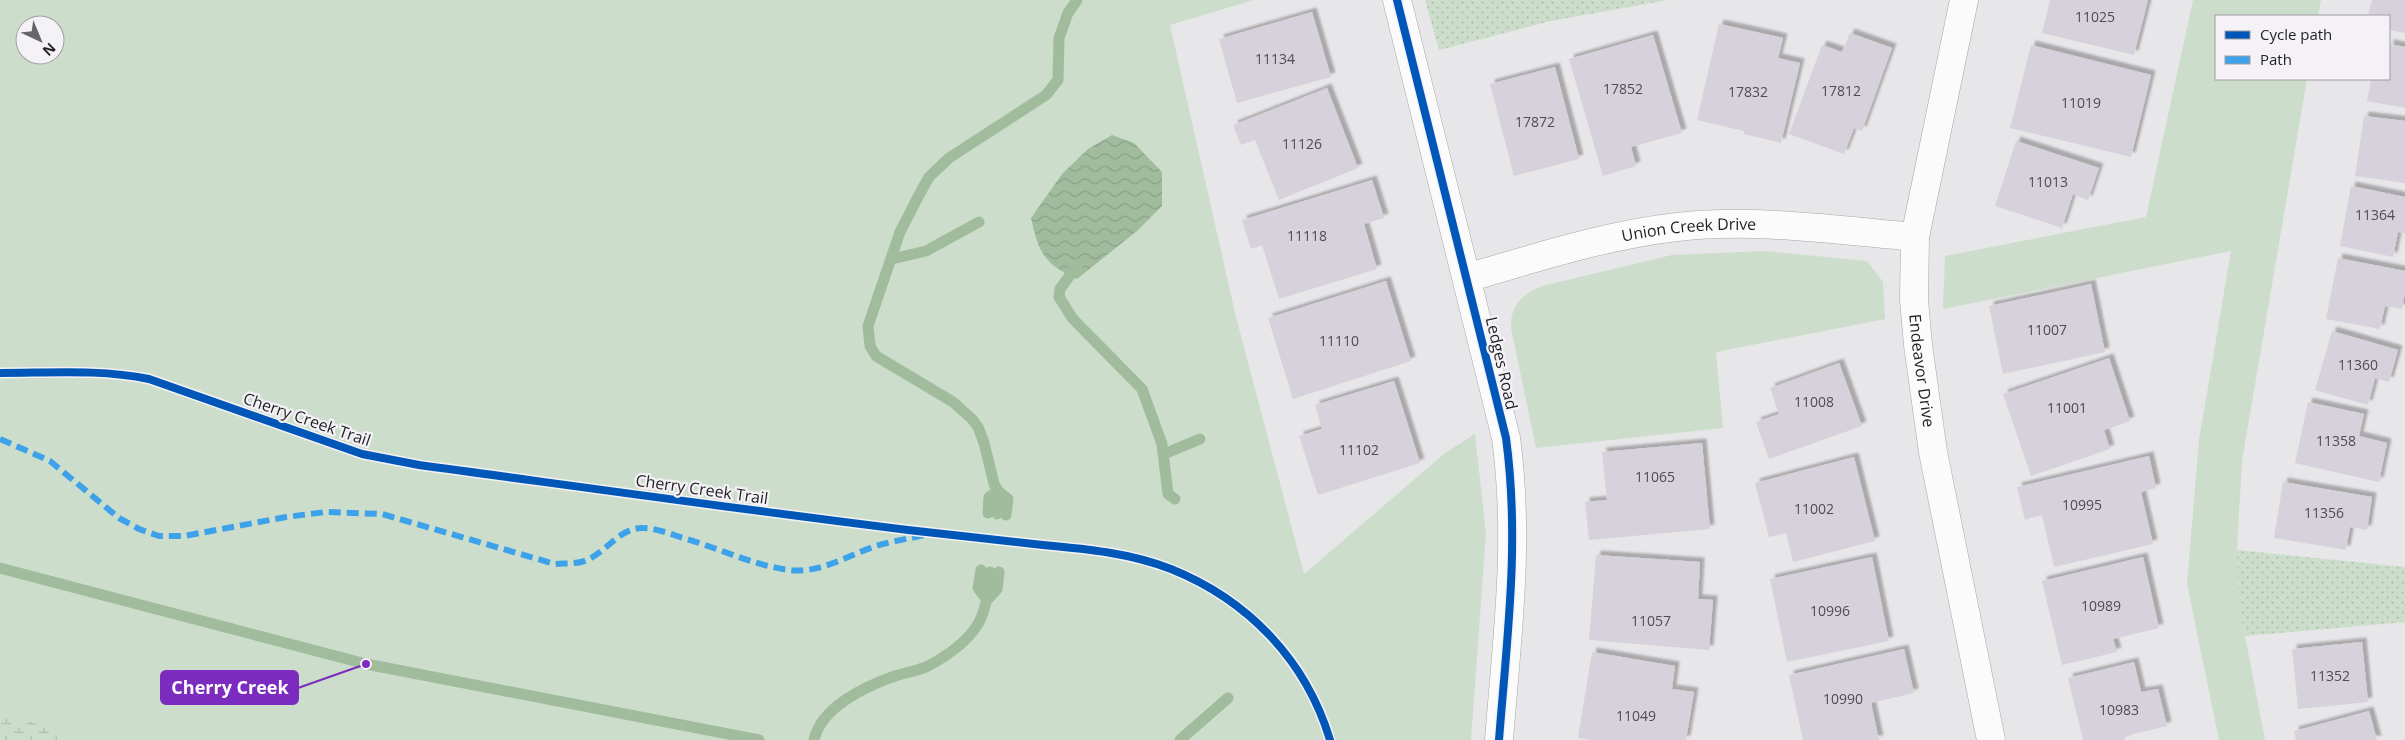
<svg xmlns="http://www.w3.org/2000/svg" width="2405" height="740" viewBox="0 0 2405 740" font-family="'Open Sans',sans-serif">
<defs>
<pattern id="wetland-marsh" width="20" height="14" patternUnits="userSpaceOnUse" patternTransform="scale(1.25)"><rect width="20" height="14" fill="#ccdecb"/><path d="M1 5h8M5 5V1M11 12h8M15 12V8" fill="none" stroke="#afbeae"/></pattern>
<pattern id="park-dots" width="8" height="8" patternUnits="userSpaceOnUse" patternTransform="scale(1.25)"><rect width="8" height="8" fill="#ccdecb"/><path d="M2 2h.1M6 6h.1" fill="none" stroke="#afbeae" stroke-width="1.8" stroke-linecap="round"/></pattern>
<pattern id="water-waves" width="16" height="10" patternUnits="userSpaceOnUse" patternTransform="scale(1.25)"><rect width="16" height="10" fill="#a0bc9d"/><path d="M0 5q4-4 8 0t8 0" fill="none" stroke="#8aa187"/></pattern>
<filter id="shadow"><feDropShadow dx="4.5" dy="-4.5" stdDeviation="1" flood-color="#0004"/></filter>
</defs>
<rect width="100%" height="100%" fill="#e7e6e9"/>
<g fill="#ccdecb" fill-rule="evenodd">
<path d="M0,0H1254L1170,25L1236,317L1304,574L1445,453L1475,434L1486,533L1471,740H0ZM25,25H55V55H25Z"/>
<path d="M2193,0H2321L2318,16H2216V79H2307L2242,461L2237,550L2238,599L2265,740H2219L2187,584L2199,440L2231,251L1943,309L1945,256L2146,217Z"/>
<path d="M1765,251L1867,261L1883,282L1885,319L1716,352L1723,428L1536,448L1511,328C1510,305 1523,294 1542,286L1672,255Z"/>
</g>
<path fill="url(#wetland-marsh)" d="M0,712L47,727L66,740H0Z"/>
<g fill="url(#park-dots)">
<path d="M1425,0H1668L1551,21L1439,50Z"/>
<path d="M2237,550L2405,567V622L2245,636L2238,599Z"/>
</g>
<path fill="url(#water-waves)" d="M1112,135L1134,143L1162,172V206L1137,231L1077,279C1043,263 1039,253 1031,218L1062,174L1088,149Z"/>
<g fill="none" stroke-linecap="round" stroke-linejoin="round">
<g stroke="#a0bc9d" stroke-width="11">
<path d="M892,259L926,251L979,222"/>
<path d="M1078,264L1060,289L1059,297L1073,319L1142,389L1162,444L1168,494L1175,499"/>
<path d="M1164,454L1200,439"/>
<path d="M988,513L989,497L998,491"/>
<path d="M997,514L998,491"/>
<path d="M1006,515L1008,499L998,491L994,484L984,443L978,427L972,419L953,402L876,356L870,346L868,326L900,232L919,195L929,177L949,158L1046,95L1058,80L1059,38L1068,13L1077,0"/>
<path d="M0,568L366,664L759,740"/>
<path d="M981,570L978,588L987,600"/>
<path d="M987,600L997,589L999,572"/>
<path d="M814,740C821,707 866,686 895,676C906,672 918,671 928,666C947,656 967,642 978,624C987,608 988,589 990,572"/>
<path d="M1180,740L1228,698"/>
</g>
</g>
<g fill="#d6d1db" filter="url(#shadow)">
<path d="M2050,0H2148L2134,55L2042,33Z"/>
<path d="M2372,0H2405V33L2389,30V16H2368Z"/>
<path d="M1312,12L1331,77L1237,103L1219,39Z"/>
<path d="M1719,24L1783,38L1778,58L1800,63L1781,143L1744,134V131L1697,120Z"/>
<path d="M1850,33L1892,48L1862,131L1854,128L1844,154L1789,134L1822,45L1842,52Z"/>
<path d="M1653,35L1682,133L1631,147L1636,166L1603,176L1569,59Z"/>
<path d="M2389,44L2405,47V108L2367,101L2371,79H2389Z"/>
<path d="M2031,45L2151,75L2131,157L2010,128Z"/>
<path d="M1555,67L1579,159L1514,176L1490,84Z"/>
<path d="M1327,88L1358,168L1279,200L1255,140L1241,145L1233,125Z"/>
<path d="M2364,116L2405,121V183L2355,176Z"/>
<path d="M2016,141L2099,168L2088,200L2073,194L2062,228L1995,206Z"/>
<path d="M1372,180L1384,218L1364,224L1377,269L1279,299L1262,245L1251,249L1242,220Z"/>
<path d="M2351,186L2405,197V233L2398,232L2393,257L2340,246Z"/>
<path d="M2338,258L2405,271V292L2402,309L2385,306L2380,329L2326,319Z"/>
<path d="M1386,281L1411,361L1293,399L1268,318Z"/>
<path d="M2091,284L2105,352L2003,374L1989,306Z"/>
<path d="M2332,331L2398,350L2389,382L2375,378L2368,405L2315,390Z"/>
<path d="M2109,358L2130,421L2104,430L2110,449L2031,476L2003,394Z"/>
<path d="M1839,363L1862,426L1769,459L1756,422L1779,414L1770,388Z"/>
<path d="M1394,381L1420,463L1318,495L1299,436L1322,429L1315,405Z"/>
<path d="M2308,402L2364,414L2359,436L2387,443L2379,482L2295,463Z"/>
<path d="M1702,443L1710,529L1589,540L1585,502L1607,500L1602,452Z"/>
<path d="M2149,456L2156,488L2141,492L2153,544L2054,567L2042,515L2025,520L2017,487Z"/>
<path d="M1854,457L1875,541L1793,562L1786,533L1769,537L1755,483Z"/>
<path d="M2283,482L2372,497L2367,530L2350,527L2346,550L2274,538Z"/>
<path d="M1596,555L1700,562L1698,599L1713,600L1709,650L1589,640Z"/>
<path d="M1872,557L1889,641L1787,662L1770,579Z"/>
<path d="M2143,557L2159,628L2113,639L2117,652L2062,665L2042,581Z"/>
<path d="M2362,642L2368,702L2298,709L2292,649Z"/>
<path d="M1904,649L1914,693L1871,703L1879,740H1803L1789,675Z"/>
<path d="M1592,652L1675,666L1672,689L1694,692L1686,740H1591L1578,738Z"/>
<path d="M2134,662L2141,692L2158,689L2167,726L2125,736V740H2083L2068,678Z"/>
<path d="M2369,711L2377,740H2296L2294,731Z"/>
</g>
<g fill="none" stroke-linecap="round" stroke-linejoin="round">
<defs>
<g id="minor">
<path d="M1397,0L1506,438C1520,541 1507,637 1499,740"/>
<path id="s1" d="M1964,0L1915,237L1914,300L1918,345L1933,452L1991,740"/>
<path id="s2" d="M1467,278C1535,258 1606,235 1677,227C1756,218 1836,230 1915,237"/>
</g>
</defs>
<use href="#minor" stroke="#a7a6a9" stroke-width="29"/>
<use href="#minor" stroke="#fbfbfc" stroke-width="28"/>
<path stroke="#3da2ea" stroke-width="6" stroke-dasharray="12 6" stroke-linecap="butt" d="M0,439L50,461L119,518L139,529L159,536H184L286,517L326,512L382,514L555,564C563,563 573,564 581,562C605,556 618,527 643,528C655,528 668,533 680,537C716,547 752,565 789,570C820,574 848,555 876,546C892,541 908,539 924,535"/>
<defs>
<g id="cycleway">
<path d="M1397,0L1506,438C1520,541 1507,637 1499,740"/>
<path d="M0,373C50,373 100,369 149,379L362,454L419,465C582,487 745,510 908,530C953,535 998,540 1043,545C1087,549 1130,553 1171,569C1248,600 1306,660 1330,740"/>
</g>
</defs>
<use href="#cycleway" stroke="#f5f2f7" stroke-width="11"/>
<use href="#cycleway" stroke="#0057b8" stroke-width="8"/>
</g>
<g text-anchor="middle" dominant-baseline="central" stroke-width="4.5" stroke-linejoin="round" paint-order="stroke">
<g font-size="14" fill="#504d52">
<text x="2095" y="16">11025</text>
<text x="1275" y="58">11134</text>
<text x="1623" y="88">17852</text>
<text x="1841" y="90">17812</text>
<text x="1748" y="91">17832</text>
<text x="2081" y="102">11019</text>
<text x="1535" y="121">17872</text>
<text x="1302" y="143">11126</text>
<text x="2048" y="181">11013</text>
<text x="2375" y="214">11364</text>
<text x="1307" y="235">11118</text>
<text x="2047" y="329">11007</text>
<text x="1339" y="340">11110</text>
<text x="2358" y="364">11360</text>
<text x="1814" y="401">11008</text>
<text x="2067" y="407">11001</text>
<text x="2336" y="440">11358</text>
<text x="1359" y="449">11102</text>
<text x="1655" y="476">11065</text>
<text x="2082" y="504">10995</text>
<text x="1814" y="508">11002</text>
<text x="2324" y="512">11356</text>
<text x="2101" y="605">10989</text>
<text x="1830" y="610">10996</text>
<text x="1651" y="620">11057</text>
<text x="2330" y="675">11352</text>
<text x="1843" y="698">10990</text>
<text x="2119" y="709">10983</text>
<text x="1636" y="715">11049</text>
</g>
<g font-size="16" fill="#201f21" stroke="#f5f2f7">
<text stroke="none"><textPath href="#s2" startOffset="228">Union Creek Drive</textPath></text>
<text transform="translate(1502 363) rotate(77)">Ledges Road</text>
<text stroke="none"><textPath href="#s1" startOffset="376">Endeavor Drive</textPath></text>
<text transform="translate(307 419) rotate(19)">Cherry Creek Trail</text>
<text transform="translate(702 489) rotate(8)">Cherry Creek Trail</text>
</g>
</g>
<path fill="none" stroke="#7b2cbf" stroke-width="2" d="M366 664L298 688"/>
<circle fill="#7b2cbf" stroke="#f5f2f7" stroke-width="2" cx="366" cy="664" r="5"/>
<rect fill="#7b2cbf" stroke="#7b2cbf" stroke-width="2" x="161" y="671" width="137" height="33" rx="5"/>
<g font-size="18" text-anchor="middle" font-weight="bold" fill="#fff">
<text x="230" y="694">Cherry Creek</text>
</g>
<rect x="2215" y="15" width="175" height="65" fill="#f5f2f7" stroke="#a09ea1"/>
<rect x="2225" y="31" width="25" height="8" fill="#0057b8" stroke="#a09ea1"/>
<text x="2260" y="40" font-size="15" fill="#201f21">Cycle path</text>
<rect x="2225" y="56" width="25" height="8" fill="#3da2ea" stroke="#a09ea1"/>
<text x="2260" y="65" font-size="15" fill="#201f21">Path</text>
<g transform="translate(40 40) rotate(136)"><circle r="24" fill="#f5f2f7" stroke="#a09ea1"/>
<path d="M0-4L9 19L0 12L-9 19Z" fill="#666567"/>
<text y="-8" font-size="14" font-weight="bold" text-anchor="middle" fill="#201f21">N</text>
</g>
</svg>
